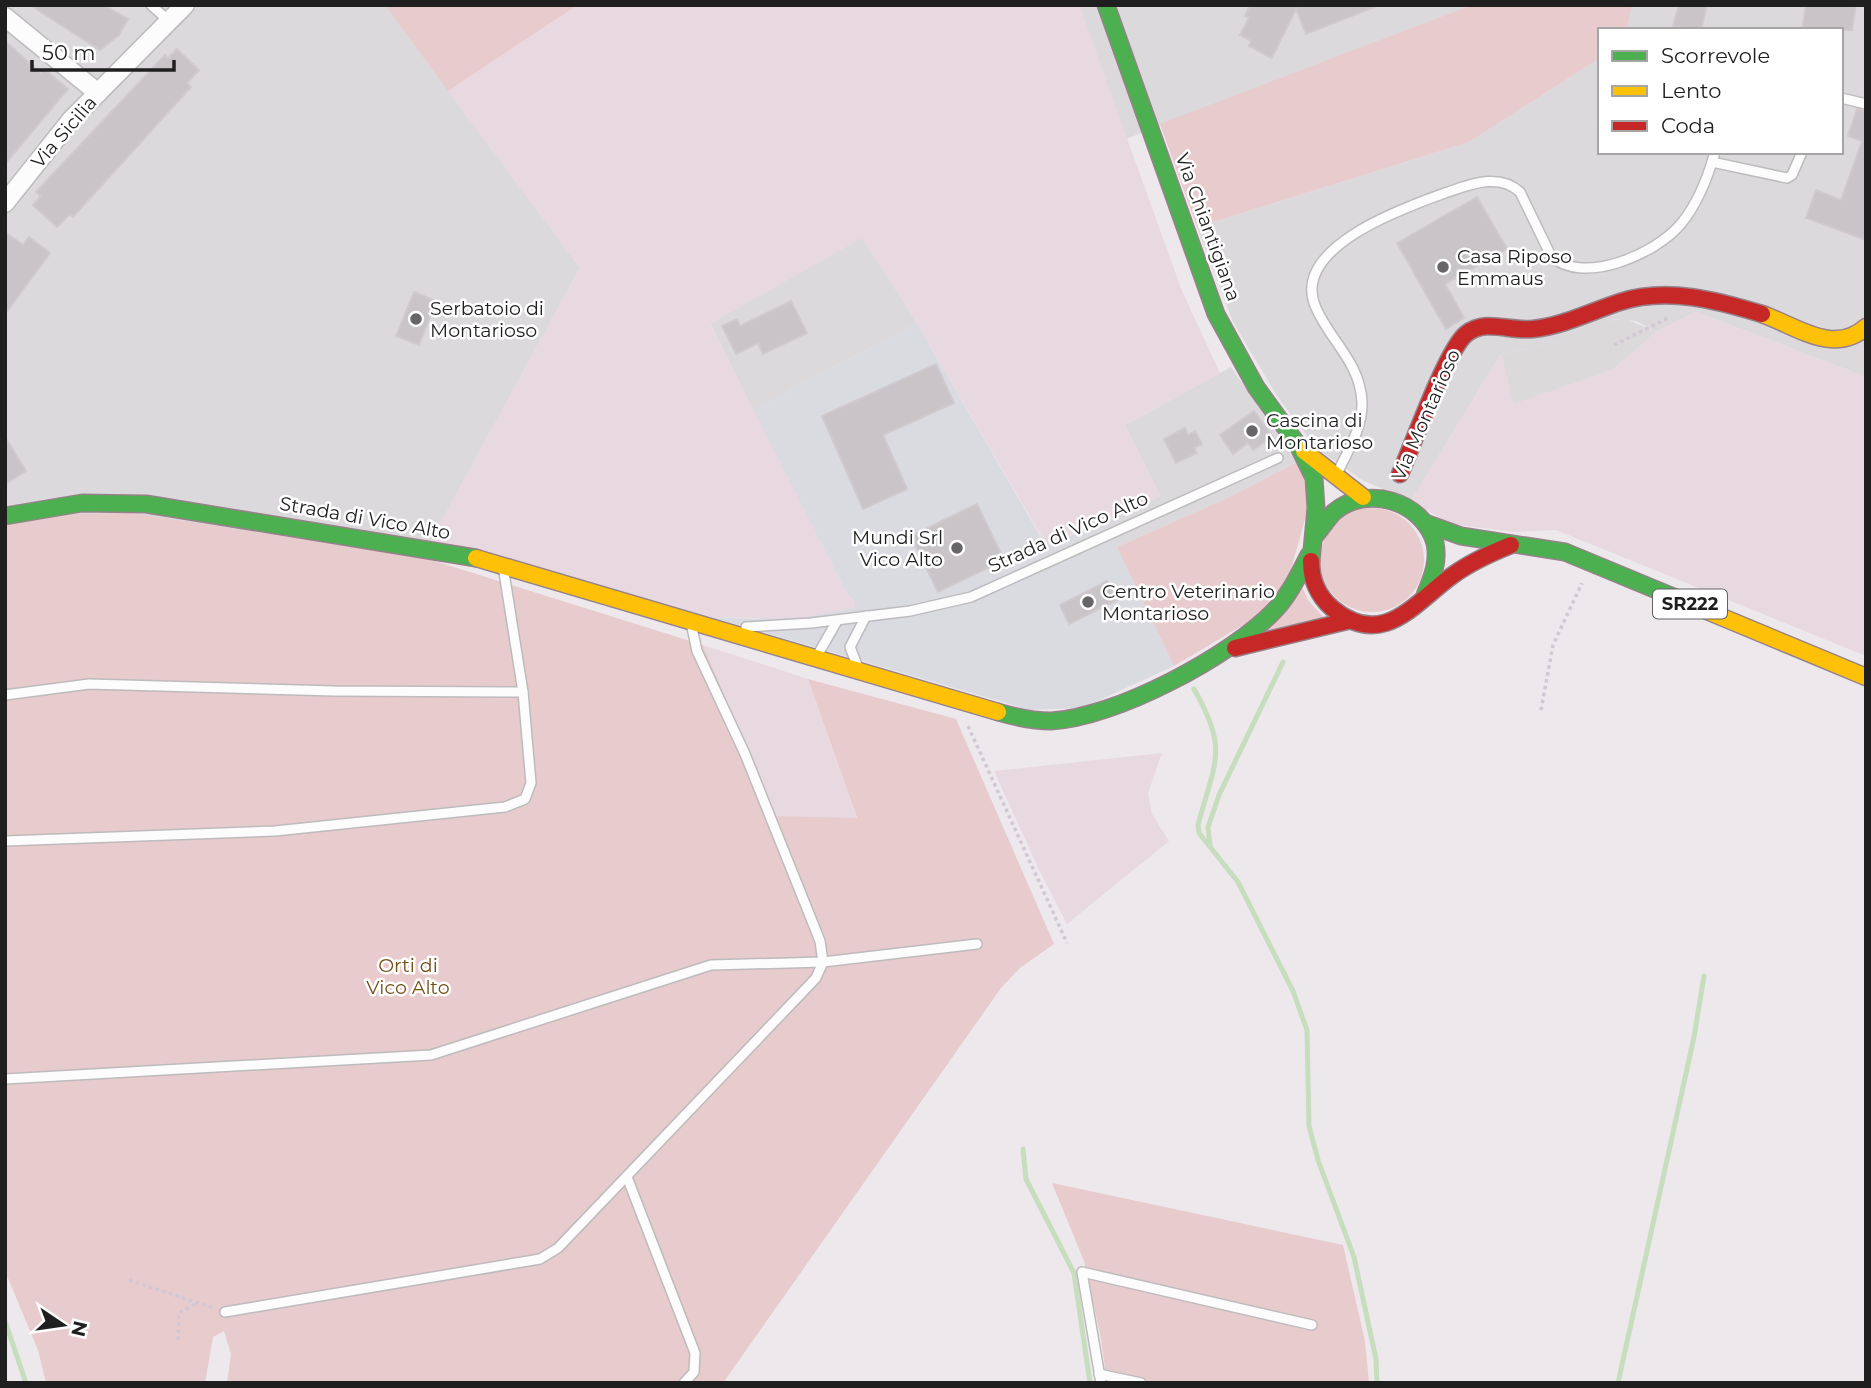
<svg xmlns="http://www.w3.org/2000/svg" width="1871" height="1388" viewBox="0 0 1871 1388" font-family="Montserrat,sans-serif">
<rect width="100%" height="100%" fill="#ede8ec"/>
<g fill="#dcd9dc">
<path d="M5,5H385L580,268L422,557L5,526Z"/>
<path d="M1079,5H1472L1126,139Z"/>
<path d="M1632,5H1866V377L1696,312L1656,332L1636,321L1616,319L1557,342L1501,354L1411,501L1362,480L1316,448L1277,396L1233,322L1197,227L1469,142L1600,58V152H1841V30H1627Z"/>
<path d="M862,237L917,323L753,410L710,323Z"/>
<path d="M1231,367L1298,462L1223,500L1117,547L1105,521L1160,496L1125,425Z"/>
</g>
<path fill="#dadae1" d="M917,323L1046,546L1105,521L1174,666L1082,708L1030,710L711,617L757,619L854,600L847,594L753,410Z"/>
<g fill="#e8d9e0">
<path d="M578,5H1079L1182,291L1220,373L1125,425L1160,496L1047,546L917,323L862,238L710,324L847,594L854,600L855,608L792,619L711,617L430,542L580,268L448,91Z"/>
<path d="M1696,312L1866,377V656L1556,530L1515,532L1451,524L1411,501L1501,354L1513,403L1612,370L1656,332Z"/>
<path d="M703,645L808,679L857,819L775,816Z"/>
<path d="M1162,753L1148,793L1152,814L1169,841L1067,924L1040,872L994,771Z"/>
</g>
<g fill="#e8cbcc">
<path d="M385,5H578L448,91Z"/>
<path d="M1472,5H1632L1627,30H1600V58L1469,142L1197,227L1160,124Z"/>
<path d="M1298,462L1306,485L1307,512L1288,580L1265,612L1174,666L1117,547L1223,500Z"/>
<circle cx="1372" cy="560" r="52"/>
<path d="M131,513L422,557L703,645L776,816L857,818L808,679L956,719L1054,944L1020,968L1001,988L723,1383H227L231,1354L224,1331L213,1337L205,1383H46L38,1350L5,1271V526L71,514Z"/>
<path d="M1301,585L1308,600L1327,621L1261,634Z"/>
<path d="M1052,1183L1343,1245L1365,1341L1369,1383H1107L1101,1339L1084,1261Z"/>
</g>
<g fill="#dcd9db">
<path d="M1624,318L1656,332L1612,370L1513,404L1501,354L1557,342L1606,322Z"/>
<path d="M1866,345V377L1850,371Z"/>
</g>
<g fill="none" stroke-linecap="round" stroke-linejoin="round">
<g stroke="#c6ddbe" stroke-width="5">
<path d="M1194,689C1229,750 1215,761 1198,825L1199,833L1238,882L1293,991L1307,1030L1309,1126L1318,1160L1354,1257L1376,1359L1377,1383"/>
<path d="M1210,845L1208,827L1219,795L1283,662"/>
<path d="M1023,1149L1026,1179L1074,1273L1090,1383"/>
<path d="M5,1321L26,1383"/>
<path d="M1618,1383L1694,1037L1704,976"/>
</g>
</g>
<g fill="#c8c4c7" stroke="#d0cacf" stroke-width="2">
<path d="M30,5H103L128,19L119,35L100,50Z"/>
<path d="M1250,5H1377V6L1306,34L1296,9L1272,58L1249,46L1251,41L1240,35L1249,18L1245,16Z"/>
<path d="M1679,5H1707L1701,30L1673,26Z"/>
<path d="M1806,5H1856L1852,30H1802Z"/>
<path d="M5,41L41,73L44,69L68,89L5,164Z"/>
<path d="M177,49L199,70L187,83L191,87L73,217L70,214L57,227L33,205L41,196L36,192L165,55L168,58Z"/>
<path d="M1857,109L1866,111V240L1806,218L1816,190L1841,200L1862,141L1848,136Z"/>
<path d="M1477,197L1507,249L1445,284L1464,318L1446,329L1397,243Z"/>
<path d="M5,232L23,245L29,237L50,253L5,314Z"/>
<path d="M414,292L436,301L419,345L396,336Z"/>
<path d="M791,301L807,333L763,354L758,343L736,354L722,326L737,319L740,326Z"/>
<path d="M936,364L954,403L883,435L907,489L863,509L822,416Z"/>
<path d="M1254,411L1273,437L1253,450L1248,443L1233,454L1220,435Z"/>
<path d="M1185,428L1188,435L1195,431L1202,444L1194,448L1197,453L1176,463L1164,439Z"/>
<path d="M5,437L26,471L5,484Z"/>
<path d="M977,504L1004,560L938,592L911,536Z"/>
<path d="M1107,581L1117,600L1069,624L1060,605Z"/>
</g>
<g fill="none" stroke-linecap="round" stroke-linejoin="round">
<defs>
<g id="lane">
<path d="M151,5L169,21"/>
<path d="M1841,98L1866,104"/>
<path d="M1712,162L1787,178L1792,175L1802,152"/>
<path d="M1338,472C1348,450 1363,427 1362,402C1360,362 1331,342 1316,308C1289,248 1403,208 1445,193C1469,185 1498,172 1520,192L1551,256C1583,286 1655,254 1680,225C1697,205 1708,177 1715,152"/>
<path d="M746,627L811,623L910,611L971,597L1278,458"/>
<path d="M817,656L837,621"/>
<path d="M857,665L850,647L866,616"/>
<path d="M5,695L89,684L335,691L523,692"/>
<path d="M5,841L275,831L505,807L525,799L531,783L523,692L503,566"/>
<path d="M5,1079L431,1055L711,965L823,962L977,944"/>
<path d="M627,1177L695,1353L694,1372L684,1383"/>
<path d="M225,1312L540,1259L558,1248L816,978L823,962L820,941L745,754L697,651L691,623"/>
<path d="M1099,1374L1141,1383"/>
<path d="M1101,1383L1082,1272L1312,1325"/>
</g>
<g id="street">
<path d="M5,17L98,93"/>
<path d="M5,203L71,120L185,5"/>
</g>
<g id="fast">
<path d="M1106,5L1216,314L1256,387L1298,445L1314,478L1316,508L1311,561"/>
<path d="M5,516L82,503L146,504L476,558"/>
<path d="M1425,523L1461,536L1565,552L1688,603"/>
<path d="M1314,537C1321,529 1327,519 1334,512C1367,484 1423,501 1435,543C1439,562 1432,578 1425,595"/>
<path d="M998,712C1015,717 1033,721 1051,721C1115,718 1231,656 1275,610C1290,594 1299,574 1309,555"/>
</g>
<g id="slow">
<path d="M1762,314C1796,326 1834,356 1866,327"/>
<path d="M1304,451L1363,497"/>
<path d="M476,558L998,712"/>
<path d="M1688,603L1866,677"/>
</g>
<g id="jam">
<path d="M1400,474C1412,447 1447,349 1466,334C1486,318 1510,332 1533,329C1563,326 1592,311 1620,302C1667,287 1716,300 1762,314"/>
<path d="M1311,561C1311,579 1318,596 1332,608C1383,651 1415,602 1453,575C1471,562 1491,553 1511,545"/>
<path d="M1235,648L1351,620"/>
</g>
</defs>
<use href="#lane" stroke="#bdbbbd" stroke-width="12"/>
<use href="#street" stroke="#bdbbbd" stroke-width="21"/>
<use href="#fast" stroke="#96828a" stroke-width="19"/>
<use href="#slow" stroke="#96828a" stroke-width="19"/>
<use href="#jam" stroke="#96828a" stroke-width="19"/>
<g stroke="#d1c8d5" stroke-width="3.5" stroke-dasharray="3.5 3.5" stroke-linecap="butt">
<path d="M1614,345L1670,317"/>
<path d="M1541,710L1553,645L1582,583"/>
<path d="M968,726L1067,943"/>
<path d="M129,1280L213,1308"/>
<path d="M178,1340L179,1313L197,1303"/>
</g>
<use href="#lane" stroke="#fcfcfc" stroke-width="9"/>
<use href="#street" stroke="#fcfcfc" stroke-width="18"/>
<use href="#fast" stroke="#4caf50" stroke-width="16"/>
<use href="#slow" stroke="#ffc107" stroke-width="16"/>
<use href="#jam" stroke="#c62828" stroke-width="16"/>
</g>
<g fill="#676567" stroke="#fff" stroke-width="2.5">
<circle cx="1443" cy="267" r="7"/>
<circle cx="416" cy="319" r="7"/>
<circle cx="1252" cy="431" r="7"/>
<circle cx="957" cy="548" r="7"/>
<circle cx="1088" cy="602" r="7"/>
</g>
<g text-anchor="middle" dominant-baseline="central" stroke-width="5" stroke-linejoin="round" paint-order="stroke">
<rect fill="#fff" stroke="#626262" stroke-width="2" x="1653" y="589.5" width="74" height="29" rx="5"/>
<g font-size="18" font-weight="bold" fill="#1f1f1f">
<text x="1690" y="604">SR222</text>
</g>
<g font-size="19" fill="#1f1f1f" stroke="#fff">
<text transform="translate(64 132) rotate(-49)">Via Sicilia</text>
<text transform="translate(1208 227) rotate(70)">Via Chiantigiana</text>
<text transform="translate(1426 415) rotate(-66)">Via Montarioso</text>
<text transform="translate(365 518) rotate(10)">Strada di Vico Alto</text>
<text transform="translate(1068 532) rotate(-24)">Strada di Vico Alto</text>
</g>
<g font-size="19" fill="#1f1f1f" stroke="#fff" text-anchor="start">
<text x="1457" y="256">Casa Riposo<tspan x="1457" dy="22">Emmaus</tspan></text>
<text x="430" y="308">Serbatoio di<tspan x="430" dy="22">Montarioso</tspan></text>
<text x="1266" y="420">Cascina di<tspan x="1266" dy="22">Montarioso</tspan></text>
<text x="943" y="537" text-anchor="end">Mundi Srl<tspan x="943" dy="22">Vico Alto</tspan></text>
<text x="1102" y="591">Centro Veterinario<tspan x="1102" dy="22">Montarioso</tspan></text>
</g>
<g font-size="19" fill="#735117" stroke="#fff">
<text x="408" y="965">Orti di<tspan x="408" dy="22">Vico Alto</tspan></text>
</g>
</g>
<rect width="1871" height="1388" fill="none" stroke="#1f1f1f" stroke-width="14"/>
<rect x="1598" y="28" width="245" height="126" fill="#ffffff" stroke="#a5a5a5" stroke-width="2"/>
<rect x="1612" y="51" width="35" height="10" fill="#4caf50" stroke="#a5a5a5" stroke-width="2"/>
<text x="1661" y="63" font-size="21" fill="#1f1f1f">Scorrevole</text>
<rect x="1612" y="86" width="35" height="10" fill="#ffc107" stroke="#a5a5a5" stroke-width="2"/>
<text x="1661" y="98" font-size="21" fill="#1f1f1f">Lento</text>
<rect x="1612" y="121" width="35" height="10" fill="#c62828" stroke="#a5a5a5" stroke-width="2"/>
<text x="1661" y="133" font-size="21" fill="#1f1f1f">Coda</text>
<g transform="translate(63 1325) rotate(103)" stroke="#ffffff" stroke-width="5" paint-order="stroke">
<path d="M0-5L12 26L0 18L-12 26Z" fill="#1f1f1f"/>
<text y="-10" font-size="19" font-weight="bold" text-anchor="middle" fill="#1f1f1f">N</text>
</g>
<path d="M32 60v10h142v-10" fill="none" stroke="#1f1f1f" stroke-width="3.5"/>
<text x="42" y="60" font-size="21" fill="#1f1f1f" stroke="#ffffff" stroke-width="5" paint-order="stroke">50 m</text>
</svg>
